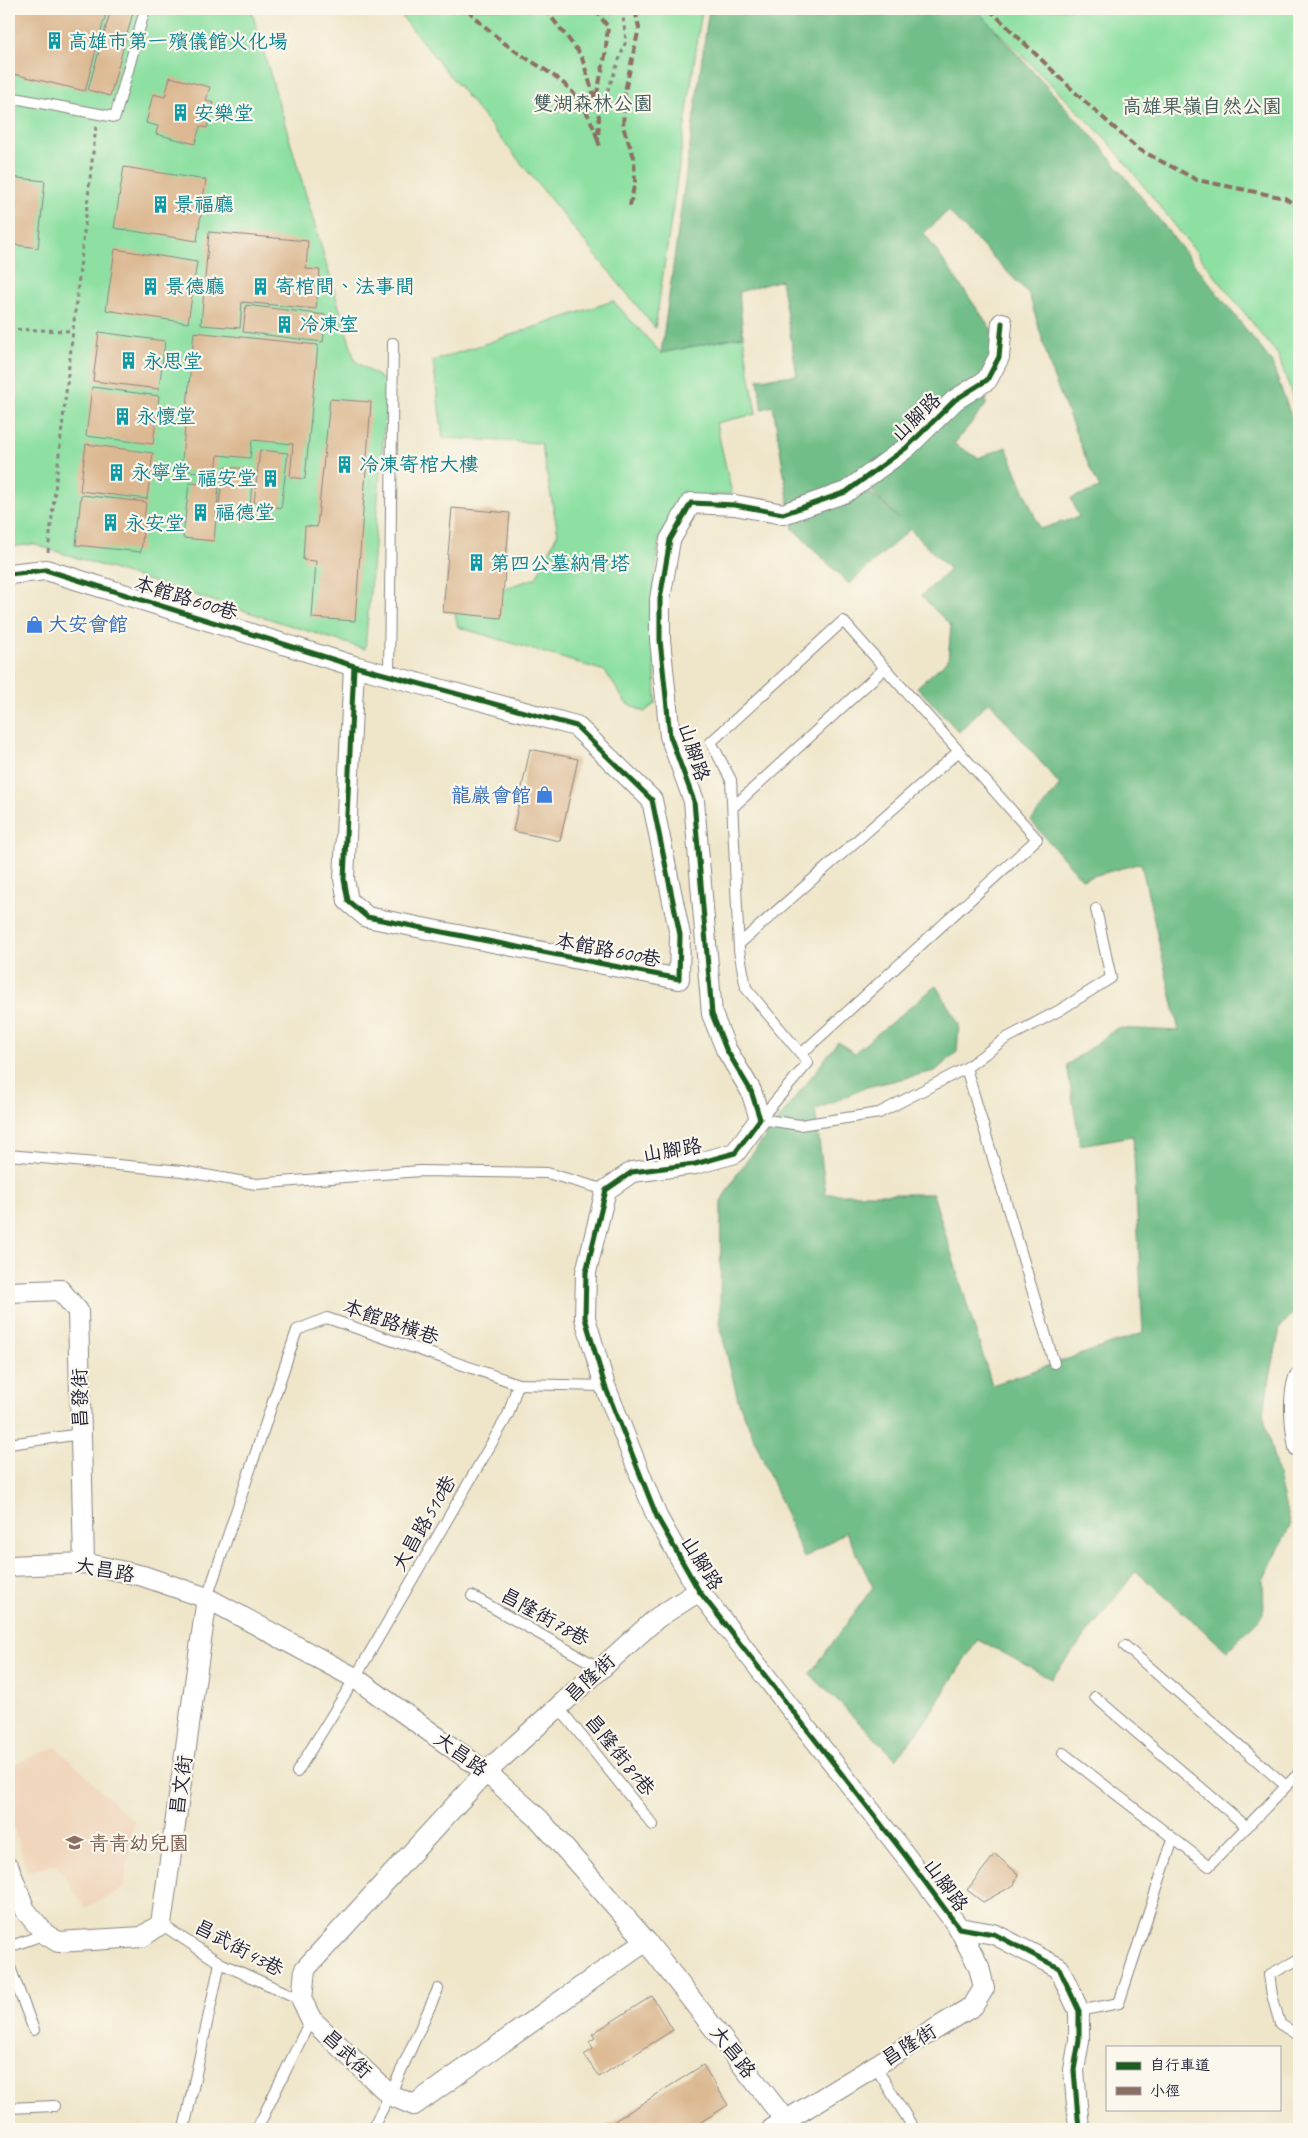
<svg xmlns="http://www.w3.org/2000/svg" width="1308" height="2138" viewBox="0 0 1308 2138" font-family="Caveat,'LXGW WenKai TC',sans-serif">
<rect width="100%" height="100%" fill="#fbf7ec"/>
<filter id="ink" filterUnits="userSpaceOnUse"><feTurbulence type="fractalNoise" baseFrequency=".02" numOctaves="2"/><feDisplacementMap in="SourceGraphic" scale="10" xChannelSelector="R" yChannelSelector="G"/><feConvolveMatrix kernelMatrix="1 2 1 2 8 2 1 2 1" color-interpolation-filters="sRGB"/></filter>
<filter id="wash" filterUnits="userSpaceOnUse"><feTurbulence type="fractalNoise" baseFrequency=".0096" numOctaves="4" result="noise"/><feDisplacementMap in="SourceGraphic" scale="20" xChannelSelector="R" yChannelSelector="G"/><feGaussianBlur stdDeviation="1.12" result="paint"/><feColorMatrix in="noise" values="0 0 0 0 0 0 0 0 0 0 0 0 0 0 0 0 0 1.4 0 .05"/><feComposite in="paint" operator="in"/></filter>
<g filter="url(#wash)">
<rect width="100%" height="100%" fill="#efe6ca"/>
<path fill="#f0d6bc" d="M56,1747L134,1822L124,1888L85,1908L56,1864L27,1872L9,1812V1766Z"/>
<g fill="#8de0a2" stroke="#58816e">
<path d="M9,9H251L355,361L388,383L365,649L33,544L9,547Z"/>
<path d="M396,9H702L655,328L430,51Z"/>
<path d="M975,9H1299V415L1278,355L1107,140Z"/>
<path d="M613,301L661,353L743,336L756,414L716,423L732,494L684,498L659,538L653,595L656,703L644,712L626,703L605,671L458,627L453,605L536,578L558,533L541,443L443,438L433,361Z"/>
</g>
<path fill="#72be88" stroke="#4a7062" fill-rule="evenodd" d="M709,9H976L1100,145L1271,361L1299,438V1306L1280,1328L1263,1413L1290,1526L1263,1580L1264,1614L1227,1651L1136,1571L1051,1679L978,1639L920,1729L896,1759L810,1674L873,1587L846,1532L804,1558L738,1400L720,1326L721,1201L739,1171L838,1042L854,1053L936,986L959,1024L957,1052L935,1071L867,1087L815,1110L826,1194H933L992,1385L1143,1333L1133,1136L1080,1145L1067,1065L1117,1028L1179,1031L1141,863L1082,879L1031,821L1060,785L989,701L959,732L917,687L948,660L951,626L921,596L950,570L910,529L849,584L793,529L773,406L762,409L758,379L797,375L781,280L739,292L743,336L661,353ZM948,211L1029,294L1053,376L1089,466L1100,488L1071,498L1079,517L1040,529L1006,447L978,458L954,444L986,405V383L863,482L898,518L858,481L989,371L994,333L924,233Z"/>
<g id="blocks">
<g fill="#dbb891">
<path d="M9,9H107L85,91L9,73Z"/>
<path d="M111,9H134L110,96L88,90Z"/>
<path d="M170,77L210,87L206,101L214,103L207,128L200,126L195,144L156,134L158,126L146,123L153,94L165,97Z"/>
<path d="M124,167L206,180L197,241L114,228Z"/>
<path d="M9,177L45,181L38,248L9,244Z"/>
<path d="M209,232L308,241L306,269L320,270L316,309L242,302L240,328L201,325Z"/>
<path d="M115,249L197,262L188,323L106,310Z"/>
<path d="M246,305L326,315L323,342L243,332Z"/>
<path d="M99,332L165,341L159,389L93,381Z"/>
<path d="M194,332L318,345L305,479L290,477L293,444L252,440L250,458L218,455L216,474L181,470Z"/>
<path d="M92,387L159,396L153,444L86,436Z"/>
<path d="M330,399L371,402L355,621L312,618L316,561L303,560L305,526L317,527Z"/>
<path d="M86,444L153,453L147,499L80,491Z"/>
<path d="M260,450L288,453L281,508L254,502Z"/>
<path d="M224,467L253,469L249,522L217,520Z"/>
<path d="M189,483L219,485L214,541L183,538Z"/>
<path d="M81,495L146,502L141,552L76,545Z"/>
<path d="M9,500H13L11,530L9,529Z"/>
<path d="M452,508L510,513L501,618L443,612Z"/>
<path d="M530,749L578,759L560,841L513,831Z"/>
<path d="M995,1854L1018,1874L1014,1885L983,1902L967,1890Z"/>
<path d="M652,1996L673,2030L599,2077L584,2055L593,2049L589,2042L595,2038L592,2034Z"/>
<path d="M703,2065L728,2105L690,2129H602Z"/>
</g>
</g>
</g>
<g filter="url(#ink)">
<use href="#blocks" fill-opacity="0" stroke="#888482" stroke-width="1"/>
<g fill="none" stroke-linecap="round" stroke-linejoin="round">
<defs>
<g id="lane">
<path d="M9,97L115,117L145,9"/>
<path d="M389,675L393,343"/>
<path d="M733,807L885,668"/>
<path d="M739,944L959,751"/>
<path d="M966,1068L1005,1039L1060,1010L1111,978L1096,909"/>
<path d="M760,1119L808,1063L801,1054L746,988L739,950L731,780L711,742L843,621L1037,839L801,1054"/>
<path d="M760,1119L800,1125L879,1113L966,1068L1054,1363"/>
<path d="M9,1155L182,1171L256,1184L420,1171L547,1173L606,1190"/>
<path d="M9,1444L81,1434"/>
<path d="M472,1596L600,1668"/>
<path d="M207,1598L297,1330L327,1318L518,1384L605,1386"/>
<path d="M1125,1646L1286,1786"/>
<path d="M1095,1697L1247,1827"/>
<path d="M559,1708L653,1825"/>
<path d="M1063,1753L1209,1866L1299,1773"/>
<path d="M297,1772L355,1678L508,1415L518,1384"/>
<path d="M161,1924L220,1963L302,2000"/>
<path d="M9,1947L45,1934"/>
<path d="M1299,1959L1269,1975L1272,1995L1280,2024L1299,2036"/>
<path d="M9,1965L34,2030"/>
<path d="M1079,2011L1119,2003L1173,1839"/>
<path d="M875,2066L914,2129"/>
<path d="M9,2108L54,2106"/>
<path d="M184,2129L220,1963"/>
<path d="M257,2129L311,2019"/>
<path d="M372,2129L390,2095L438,1989"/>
</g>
<g id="street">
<path d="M1002,323L999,357L987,380L955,400L906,448L846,492L783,514L735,505L691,503L670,540L660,599V640L670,736L694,801L712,1014L726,1049L751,1091L760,1119L735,1153L695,1164L632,1172L606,1190L586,1272L585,1318L605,1386L657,1517L699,1591L905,1855L959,1928L994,1934L1059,1968L1079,2011V2041L1074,2070L1079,2129"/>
<path d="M9,574L46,570L354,666L576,726L652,800L680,935L679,979L367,917L348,901L344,879L354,666"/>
<path d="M9,1292L60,1290L78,1311L84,1563"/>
<path d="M1299,1378C1292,1399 1295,1425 1299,1447"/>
<path d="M9,1566L84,1563L143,1576L207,1598L355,1678L486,1772L539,1819L646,1941L792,2129"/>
<path d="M9,1868L25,1910L45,1934L58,1942L142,1937L161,1924L207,1598"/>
<path d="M646,1941L414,2105L390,2095L311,2019L302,2000L305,1969L486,1772L657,1618L699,1591"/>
<path d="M772,2129L973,2006L984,1988L979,1967L959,1928"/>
</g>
</defs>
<use href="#lane" stroke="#888482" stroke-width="12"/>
<use href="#street" stroke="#888482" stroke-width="22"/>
<g stroke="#888482" stroke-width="3" stroke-dasharray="4 4" stroke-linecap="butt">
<path d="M602,106L626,41L622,9"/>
<path d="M9,329L72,331"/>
<path d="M48,552L96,126"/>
</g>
<use href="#lane" stroke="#fff" stroke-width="10"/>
<use href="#street" stroke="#fff" stroke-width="20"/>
<g stroke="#8d6e63" stroke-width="4" stroke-dasharray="8 4" stroke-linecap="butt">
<path d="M468,9C473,17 482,24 489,30C536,74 577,70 598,141"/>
<path d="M545,9L581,55L595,99L599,117L598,141L601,149"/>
<path d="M595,9L608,27L605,56L596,98"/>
<path d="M989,9L1081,98L1138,149L1197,180L1285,198L1299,208"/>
<path d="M630,206L635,181L634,157L623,127L625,91L639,28L635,9"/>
</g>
<defs>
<g id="cycleway">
<path d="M1002,323L999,357L987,380L955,400L906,448L846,492L783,514L735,505L691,503L670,540L660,599V640L670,736L694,801L712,1014L726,1049L751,1091L760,1119L735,1153L695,1164L632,1172L606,1190L586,1272L585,1318L605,1386L657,1517L699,1591L905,1855L959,1928L994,1934L1059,1968L1079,2011V2041L1074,2070L1079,2129"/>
<path d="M9,574L46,570L354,666L576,726L652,800L680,935L679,979L367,917L348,901L344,879L354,666"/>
</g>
</defs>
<use href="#cycleway" stroke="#fbf7ec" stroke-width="8"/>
<use href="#cycleway" stroke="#1b5e20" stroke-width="5"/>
</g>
</g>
<defs>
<symbol id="building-bare" viewBox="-9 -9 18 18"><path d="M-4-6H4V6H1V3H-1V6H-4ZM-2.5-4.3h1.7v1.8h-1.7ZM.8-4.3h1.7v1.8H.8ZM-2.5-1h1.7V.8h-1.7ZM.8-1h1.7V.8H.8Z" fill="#0f9aa8" stroke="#fbf7ec" stroke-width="2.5" paint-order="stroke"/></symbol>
<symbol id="shop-bare" viewBox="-9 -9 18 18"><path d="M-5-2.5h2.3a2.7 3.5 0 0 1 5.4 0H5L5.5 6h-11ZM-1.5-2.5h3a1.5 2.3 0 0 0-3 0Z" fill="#3f7fe0" stroke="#fbf7ec" stroke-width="2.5" paint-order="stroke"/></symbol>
<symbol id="school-bare" viewBox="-9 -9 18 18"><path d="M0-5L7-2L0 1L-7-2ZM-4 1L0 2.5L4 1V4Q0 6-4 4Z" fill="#8d6e63" stroke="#fbf7ec" stroke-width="2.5" paint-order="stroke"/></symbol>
</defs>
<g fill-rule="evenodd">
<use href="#building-bare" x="42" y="28" width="25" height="25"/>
<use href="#building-bare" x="168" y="100" width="25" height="25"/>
<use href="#building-bare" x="148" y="192" width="25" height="25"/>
<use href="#building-bare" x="138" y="274" width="25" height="25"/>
<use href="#building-bare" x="248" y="274" width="25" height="25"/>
<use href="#building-bare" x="272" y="312" width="25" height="25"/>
<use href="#building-bare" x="116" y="348" width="25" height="25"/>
<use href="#building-bare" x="110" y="404" width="25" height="25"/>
<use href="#building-bare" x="332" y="452" width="25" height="25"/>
<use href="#building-bare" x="104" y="460" width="25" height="25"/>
<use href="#building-bare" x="258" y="466" width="25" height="25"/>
<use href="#building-bare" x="188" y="500" width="25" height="25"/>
<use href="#building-bare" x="98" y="510" width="25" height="25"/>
<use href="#building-bare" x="464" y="550" width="25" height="25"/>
<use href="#shop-bare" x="22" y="612" width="25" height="25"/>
<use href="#shop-bare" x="532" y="782" width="25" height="25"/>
<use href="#school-bare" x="62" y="1830" width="25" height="25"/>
</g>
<g text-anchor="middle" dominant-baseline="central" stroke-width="4.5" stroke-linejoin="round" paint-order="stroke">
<g font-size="20" fill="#0d838f" stroke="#fbf7ec" text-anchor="start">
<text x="68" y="41">高雄市第一殯儀館火化場</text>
<text x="194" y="113">安樂堂</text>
<text x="174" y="204">景福廳</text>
<text x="165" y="286">景德廳</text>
<text x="275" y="286">寄棺間、法事間</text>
<text x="299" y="324">冷凍室</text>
<text x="143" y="361">永思堂</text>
<text x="136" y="416">永懷堂</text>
<text x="359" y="464">冷凍寄棺大樓</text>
<text x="131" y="472">永寧堂</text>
<text x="257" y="478" text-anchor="end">福安堂</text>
<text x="215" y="512">福德堂</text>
<text x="125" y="523">永安堂</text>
<text x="490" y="563">第四公墓納骨塔</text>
</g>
<g font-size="20" fill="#425b5a" stroke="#fbf7ec">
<text x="593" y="103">雙湖森林公園</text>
<text x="1202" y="106">高雄果嶺自然公園</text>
</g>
<g font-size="20" fill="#22223b" stroke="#fbf7ec">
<text transform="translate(916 417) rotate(-44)">山腳路</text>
<text transform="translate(186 598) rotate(17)">本館路600巷</text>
<text transform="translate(694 752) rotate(72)">山腳路</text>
<text transform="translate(608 950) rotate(11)">本館路600巷</text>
<text transform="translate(672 1150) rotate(-9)">山腳路</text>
<text transform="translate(391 1322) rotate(19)">本館路橫巷</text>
<text transform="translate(80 1398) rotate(-91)">昌發街</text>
<text transform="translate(424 1523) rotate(-60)">大昌路510巷</text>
<text transform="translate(702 1563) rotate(58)">山腳路</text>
<text transform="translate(105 1570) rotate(10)">大昌路</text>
<text transform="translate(545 1617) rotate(29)">昌隆街78巷</text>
<text transform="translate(590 1678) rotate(-43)">昌隆街</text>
<text transform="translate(461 1754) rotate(36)">大昌路</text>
<text transform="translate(620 1755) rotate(51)">昌隆街81巷</text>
<text transform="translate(181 1785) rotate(-82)">昌文街</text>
<text transform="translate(946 1885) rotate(54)">山腳路</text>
<text transform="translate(239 1948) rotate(28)">昌武街43巷</text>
<text transform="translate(909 2045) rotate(-32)">昌隆街</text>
<text transform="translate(733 2052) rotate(52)">大昌路</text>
<text transform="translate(347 2054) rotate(44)">昌武街</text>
</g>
<g font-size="20" fill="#366cbe" stroke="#fbf7ec" text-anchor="start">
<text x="48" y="624">大安會館</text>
<text x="531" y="795" text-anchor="end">龍巖會館</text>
</g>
<g font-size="20" fill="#785e54" stroke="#fbf7ec" text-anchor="start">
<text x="89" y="1843">青青幼兒園</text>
</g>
</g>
<rect width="1308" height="2138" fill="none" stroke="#fbf7ec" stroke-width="30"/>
<rect x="1106" y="2046" width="175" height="65" fill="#fbf7ec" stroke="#a4a2a5"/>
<rect x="1116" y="2062" width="25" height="8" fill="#1b5e20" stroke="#a4a2a5"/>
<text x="1150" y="2070" font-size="15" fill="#22223b">自行車道</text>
<rect x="1116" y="2087" width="25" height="8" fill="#8d6e63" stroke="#a4a2a5"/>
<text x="1150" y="2096" font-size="15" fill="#22223b">小徑</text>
</svg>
